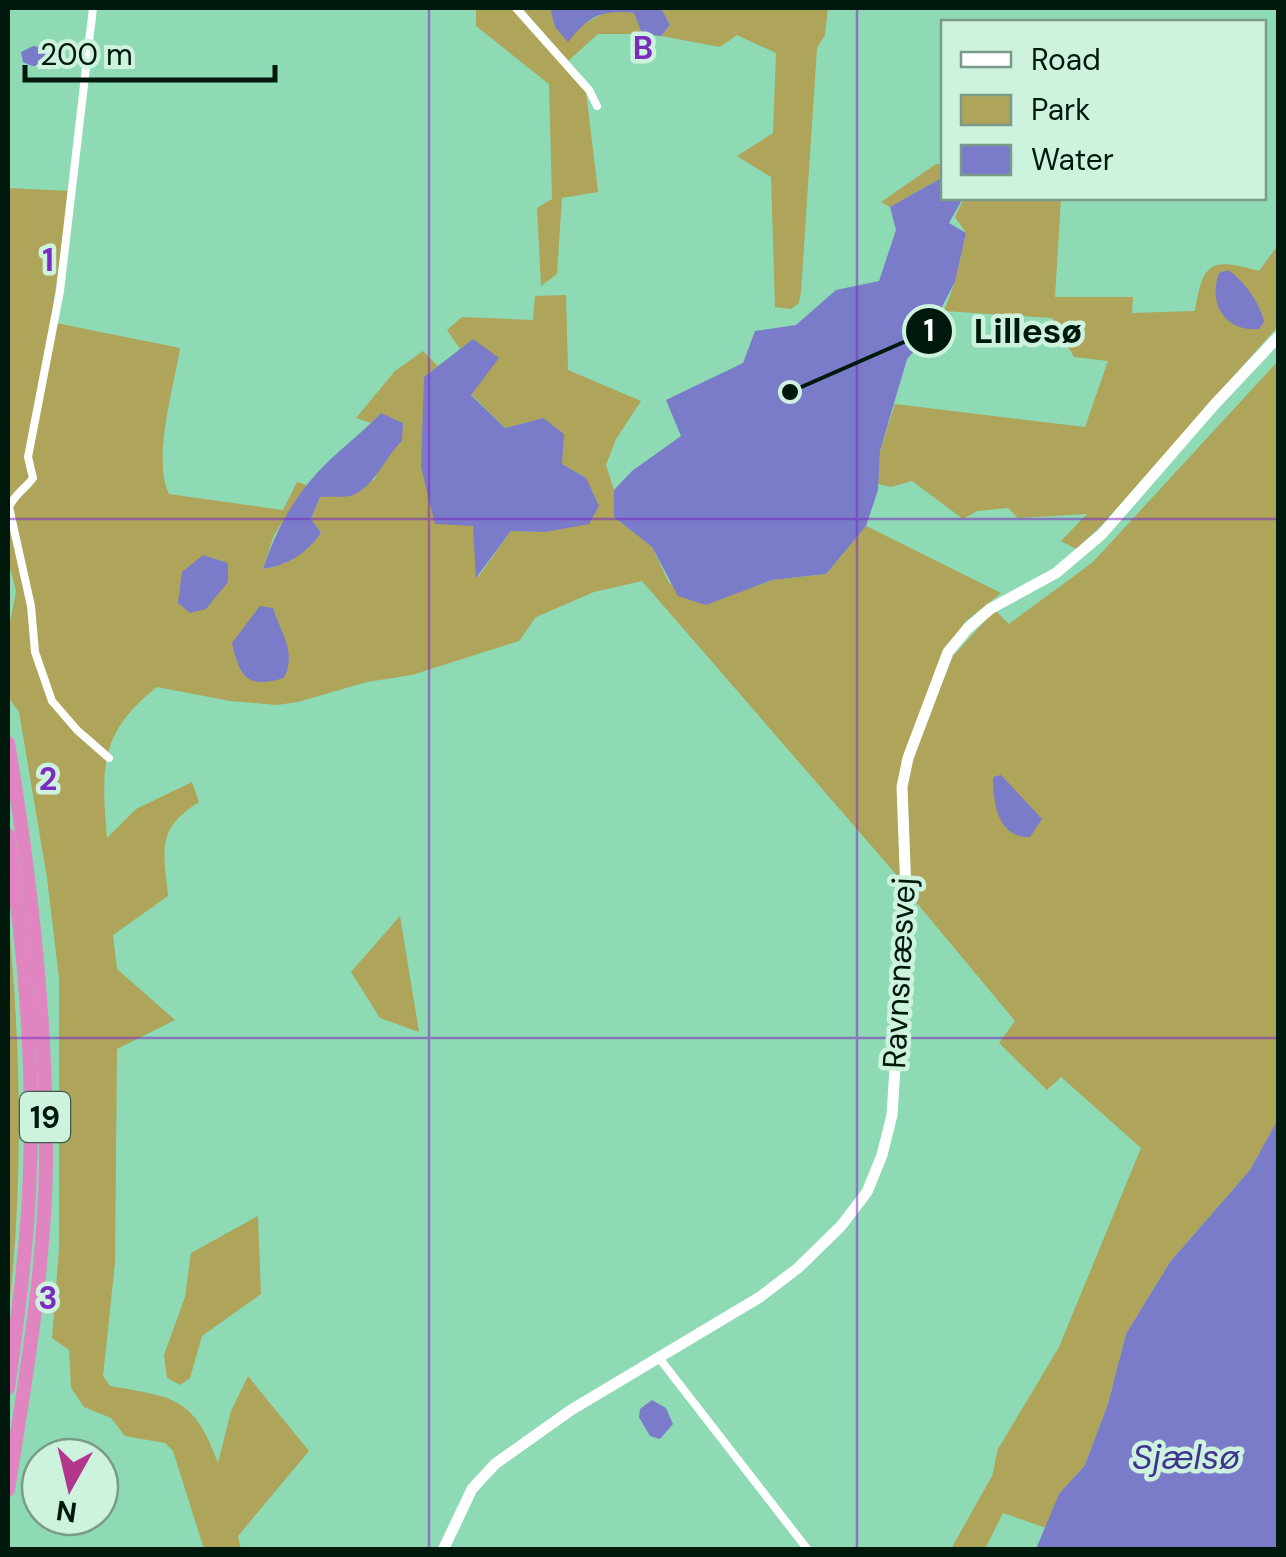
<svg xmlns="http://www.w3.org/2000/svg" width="1286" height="1557" viewBox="0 0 1286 1557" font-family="'DM Sans',sans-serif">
<rect width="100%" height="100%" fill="#8edab4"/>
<g fill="#aea45a">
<path d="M476,8H511L586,91L598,192L562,198L557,274L541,286L537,208L552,199L549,84L476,26Z"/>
<path d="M522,8H550L555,27L581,26L609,10L635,13L642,34H598L568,61Z"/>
<path d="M661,8H828L825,35L817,48L801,292L799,303L791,309L775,307L771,177L737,156L773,133L776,53L737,35L720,47L661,36L670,25Z"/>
<path d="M936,164H943V177L890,207L881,202Z"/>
<path d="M8,188L69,191L51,322L180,348C174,387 152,459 169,494L283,510L297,482L307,485L274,535L263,569C289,565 306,553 321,533L311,519L320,497L374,480L386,456L402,441L381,413L371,423L356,418L395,371L423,351L438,366L424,377L473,526L478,577L511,531L545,532L586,478L562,464L543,418L505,428L471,394L473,339L460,349L447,330L462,317L533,320L535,296L566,295L568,370L641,401L616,439L606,465L614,490V517L652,547L669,583L706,604L772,580L826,574L866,526L1001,593L966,621L946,648L904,755L897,784L901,880L642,581L594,592L536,617L519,641L412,675L367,682L298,702L277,705L230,701L157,687C97,734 102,770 107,838L136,809L192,782L199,802C155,830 164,850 168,896L113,935L117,969L175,1020L117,1049L115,1263L103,1376L110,1386C174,1397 194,1397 218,1463L231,1411L248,1376L309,1451L238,1536L241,1549H204L173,1451L165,1443L125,1436L111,1418L84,1407L71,1388L69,1350L52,1338L59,1249V978L47,878L19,712L8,697V633L16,591L8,561Z"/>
<path d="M964,198H1061L1055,297H1133L1132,313L1195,311C1203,260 1212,258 1259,271L1278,245V326L1102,525L1076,549L1061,541L1087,514L1018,518L1008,508L977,511L963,519L912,481L891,487L878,484L880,451L895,404L1085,427L1108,361L1074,357L1052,318L944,311L955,282L966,233L955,217Z"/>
<path d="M1278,361V1119L1250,1170L1170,1262L1126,1334L1108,1404L1085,1465L1059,1494L1046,1528L1003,1513L985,1549H951L992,1476L998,1449L1059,1347L1141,1148L1061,1077L1047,1090L999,1043L1015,1021L911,896L907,784L912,758L953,656L995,610L1009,624L1093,562Z"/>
<path d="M8,915C21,1049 24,1183 8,1317Z"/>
<path d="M400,916L419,1032L380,1018L351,972Z"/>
<path d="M258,1216L261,1294L202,1336L190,1378L180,1385L167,1378L164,1355L185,1297L191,1253Z"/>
</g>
<g fill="#7a7bc9">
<path d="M550,8H661L670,25L661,36L642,34L634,13C601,9 589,16 568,42L555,27Z"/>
<path d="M33,46L47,48L52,52L53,59C44,70 35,68 23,62L21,52Z"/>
<path d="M943,177L944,198H963L949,223L966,233L955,282L925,339L907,359L880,451L878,490L866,526L826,574L772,580L706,605L678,596L652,547L614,517V490L632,471L681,436L666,400L743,363L755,331L796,325L836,290L879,281L896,230L890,207Z"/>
<path d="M1228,270C1244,281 1260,303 1264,322L1259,329C1224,332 1208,303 1219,273Z"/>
<path d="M473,339L499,358L471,395L505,428L543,418L564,434L562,464L586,478L599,506L589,524L545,532L511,531L476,578L473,526L435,524L421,467L424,377Z"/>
<path d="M381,413L403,423L402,441C384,458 376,485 353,495C344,498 330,496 320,497L311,519L321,533C306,554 288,565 263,569C274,535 292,500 317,473C337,451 361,434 381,413Z"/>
<path d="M203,555L228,563V582L206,609L190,613L178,603L182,572Z"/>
<path d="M260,606L273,608C281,634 297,651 284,678C248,689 240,678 232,643Z"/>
<path d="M1001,775L1042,819L1030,837C998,838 993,804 993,777Z"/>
<path d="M1278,1119V1549H1036L1059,1494L1085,1465L1108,1404L1126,1334L1170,1262L1250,1170Z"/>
<path d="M652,1400L666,1408L673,1424L660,1439L650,1436L639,1417L640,1409Z"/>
</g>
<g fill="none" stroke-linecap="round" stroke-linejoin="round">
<g stroke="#fff" stroke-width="8">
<path d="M93,8L60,291L28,457L33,478C25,489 15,494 9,507L31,606L35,652L52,701L77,730L109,758"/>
<path d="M516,8L589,90L597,106"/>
<path d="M659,1358L808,1550"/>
</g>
<path stroke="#fff" stroke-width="11" d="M443,1550L472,1489L495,1464L571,1410L760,1297L798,1268L841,1226L867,1192L882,1155L892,1115L906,893L902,787L908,758L948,652L968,628L990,609L1056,573L1102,534L1215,404L1278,337"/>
<g stroke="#e085c0" stroke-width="14">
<path d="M8,743C32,883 47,1023 46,1166C44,1275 25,1383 8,1490"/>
<path d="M8,835C24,944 34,1058 30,1169C28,1242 18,1316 8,1388"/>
</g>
</g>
<path fill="none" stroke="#7b2cbf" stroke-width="2.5" stroke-opacity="0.55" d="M429,8V1550M857,8V1550M8,519H1278M8,1038H1278"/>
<g text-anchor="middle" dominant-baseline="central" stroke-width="9" stroke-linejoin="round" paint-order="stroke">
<rect fill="#cdf2de" stroke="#3e5a4b" stroke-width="2.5" x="20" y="1092" width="50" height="50" rx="8"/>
<g font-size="30" font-weight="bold" fill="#00190c">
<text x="45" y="1117">19</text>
</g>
<g font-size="32" fill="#00190c" stroke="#cdf2de">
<text transform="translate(899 973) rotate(-87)">Ravnsnæsvej</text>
</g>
<g font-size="35" font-style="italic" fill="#3e3591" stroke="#cdf2de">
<text x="1186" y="1457">Sjælsø</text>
</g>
</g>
<g font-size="32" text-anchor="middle" font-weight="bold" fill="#7b2cbf" stroke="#cdf2de" stroke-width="9" stroke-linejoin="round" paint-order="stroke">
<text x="643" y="59">B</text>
<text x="48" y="271">1</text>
<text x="48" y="790">2</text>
<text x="48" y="1309">3</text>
</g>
<path fill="none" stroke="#00190c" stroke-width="4" d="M790 392L929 331"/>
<g fill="#00190c" stroke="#cdf2de" stroke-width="4">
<circle cx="790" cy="392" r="10"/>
<circle cx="929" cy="331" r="25"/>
</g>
<g font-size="30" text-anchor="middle" font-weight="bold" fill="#fff">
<text x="929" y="341">1</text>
</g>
<g font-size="35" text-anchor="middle" font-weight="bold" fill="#00190c" stroke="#cdf2de" stroke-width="9" stroke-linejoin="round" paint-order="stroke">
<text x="1028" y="343">Lillesø</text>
</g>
<rect width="1286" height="1557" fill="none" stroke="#00190c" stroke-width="20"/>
<rect x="941" y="20" width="325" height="180" fill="#cdf2de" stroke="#7b9b8a" stroke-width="2.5"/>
<rect x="961" y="52" width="50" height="15" fill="#ffffff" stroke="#7b9b8a" stroke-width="2.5"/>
<text x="1031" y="70" font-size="30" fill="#00190c">Road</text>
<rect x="961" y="95" width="50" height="30" fill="#aea45a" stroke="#7b9b8a" stroke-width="2.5"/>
<text x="1031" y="120" font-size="30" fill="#00190c">Park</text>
<rect x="961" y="145" width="50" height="30" fill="#7a7bc9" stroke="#7b9b8a" stroke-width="2.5"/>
<text x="1031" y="170" font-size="30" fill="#00190c">Water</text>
<g transform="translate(70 1487) rotate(188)"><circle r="48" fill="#cdf2de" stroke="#7b9b8a" stroke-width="2.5"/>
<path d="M0-8L18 38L0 25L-18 38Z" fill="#b0378c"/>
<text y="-15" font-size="28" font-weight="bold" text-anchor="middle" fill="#00190c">N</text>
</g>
<path d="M25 65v15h250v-15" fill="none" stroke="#00190c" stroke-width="5"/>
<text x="40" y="65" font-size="30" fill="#00190c" stroke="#cdf2de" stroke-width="8" paint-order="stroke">200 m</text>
</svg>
